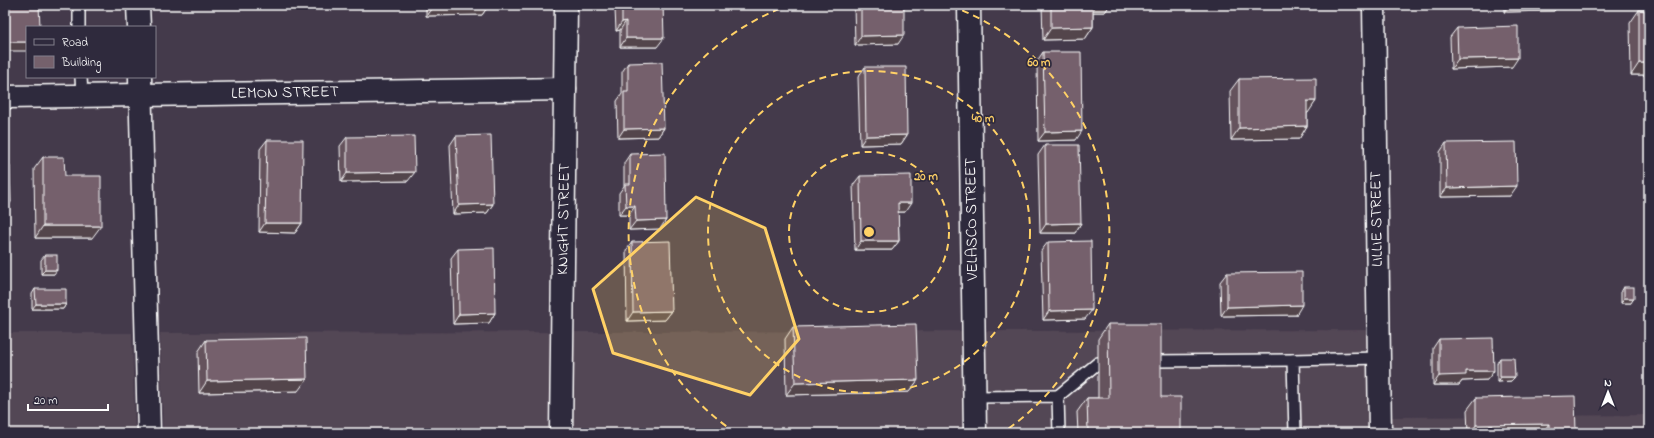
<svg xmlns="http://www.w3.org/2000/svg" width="1654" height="438" viewBox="0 0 1654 438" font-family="'Indie Flower',sans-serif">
<rect width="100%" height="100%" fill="#443a4b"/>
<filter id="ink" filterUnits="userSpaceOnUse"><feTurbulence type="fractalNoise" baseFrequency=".025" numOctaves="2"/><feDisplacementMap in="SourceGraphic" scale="8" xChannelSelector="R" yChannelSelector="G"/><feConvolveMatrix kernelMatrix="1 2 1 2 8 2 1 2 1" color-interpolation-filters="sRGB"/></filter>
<g filter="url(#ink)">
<g fill="#534655">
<path d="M1388,330L1389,417L1649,415V433H163L160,333Z"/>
<path d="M5,333H132L135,433H5Z"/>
</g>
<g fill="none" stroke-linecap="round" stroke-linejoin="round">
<defs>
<g id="lane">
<path d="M79,5V27"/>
<path d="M81,77L82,95"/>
<path d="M1151,361L1293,360"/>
<path d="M1058,396L1098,363"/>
<path d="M974,397L1058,396L1059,433"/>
<path d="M1295,433L1293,360L1379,358"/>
</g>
<g id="street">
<path d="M969,5L975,433"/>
<path d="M1374,5L1380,433"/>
<path d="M5,97L565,89"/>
<path d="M561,433L566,5"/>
</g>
<g id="secondary">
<path d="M138,5L139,27"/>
<path d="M140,77L149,433"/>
</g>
</defs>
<use href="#lane" stroke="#fff" stroke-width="14"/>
<use href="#street" stroke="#fff" stroke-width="25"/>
<use href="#secondary" stroke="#fff" stroke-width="25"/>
<use href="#lane" stroke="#2f2a3d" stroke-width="11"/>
<use href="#street" stroke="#2f2a3d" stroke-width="22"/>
<use href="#secondary" stroke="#2f2a3d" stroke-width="22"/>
</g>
<g fill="#65535d" stroke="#fff">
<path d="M426,5H489L482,15L426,16Z"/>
<path d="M618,5H663L657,47H620V30L616,31L615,9Z"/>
<path d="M854,5H904L898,44L855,45Z"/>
<path d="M1042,5H1110L1105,12H1093V27L1085,39L1043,40Z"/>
<path d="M1504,5H1558L1554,11L1504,12Z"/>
<path d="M1639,10L1649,75H1631L1630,23Z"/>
<path d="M1457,28L1512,67L1451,69L1450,37Z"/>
<path d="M1043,52L1076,140L1038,141L1037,61Z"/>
<path d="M628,63L664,128L658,137L618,138L617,101L622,94V72Z"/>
<path d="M865,67L907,135L901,144L860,145L858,77Z"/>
<path d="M1239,79L1316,101L1307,113V126L1299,139L1231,140L1230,91Z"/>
<path d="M456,136L493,204L487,213L453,214L450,145Z"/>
<path d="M347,137L408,181L341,182L340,146Z"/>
<path d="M267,140L302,223L295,233L259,232L260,149Z"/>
<path d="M1446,143L1510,196L1440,197V152Z"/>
<path d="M1045,145L1081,223L1075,233H1040L1038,155Z"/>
<path d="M630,154L666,220L660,229L629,230V215H619V193L624,186V163Z"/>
<path d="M43,157L65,176L92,238H35L34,169Z"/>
<path d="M860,176L905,212H898L899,241L892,250H855L853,185Z"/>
<path d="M632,242L672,311L665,320L627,321L626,251Z"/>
<path d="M1048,242L1085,319L1043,320L1041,251Z"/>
<path d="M458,249L495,313L489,323L453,324L451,258Z"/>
<path d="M45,255L54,274H41V260Z"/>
<path d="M1227,273L1296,315L1221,316L1220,282Z"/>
<path d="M1624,287L1631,303H1621V292Z"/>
<path d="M35,289L66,304L63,309H32V294Z"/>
<path d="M1108,324L1161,397L1181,433H1078L1077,412L1087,398H1098V339Z"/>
<path d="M793,327L918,380L909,392L786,395L785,339Z"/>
<path d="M1439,339L1487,380L1462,381L1459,385H1433V348Z"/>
<path d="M206,340L298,391L199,393L198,352Z"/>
<path d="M1500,358L1511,381L1497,382V363Z"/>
<path d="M1476,398L1576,433H1468L1467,410Z"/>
</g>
<g fill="#52444c" stroke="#fff">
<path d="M434,5H489L482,15L426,16Z"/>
<path d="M1089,5H1110L1105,12H1084Z"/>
<path d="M1509,5H1558L1554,11L1504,12Z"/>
<path d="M626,21L620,30L616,31L622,22Z"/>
<path d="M1093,27L1085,39L1043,40L1051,28Z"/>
<path d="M904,35L898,44L855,45L861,36Z"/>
<path d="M626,38H664L657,47H620Z"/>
<rect x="5" y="42" width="22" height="9"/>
<path d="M1518,58L1512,67L1451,69L1458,59Z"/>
<path d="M1639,63H1649V75H1631Z"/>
<path d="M1307,101H1316L1308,113L1299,114Z"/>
<path d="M1307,126L1299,139L1231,140L1239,128Z"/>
<path d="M664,128L658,137L618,138L624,129Z"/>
<path d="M1082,131L1076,140L1038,141L1045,132Z"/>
<path d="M907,135L901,144L860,145L866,136Z"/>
<path d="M415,172L408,181L341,182L347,173Z"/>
<path d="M1517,186L1510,196L1440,197L1447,188Z"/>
<path d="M11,202L5,211V203Z"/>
<path d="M898,203H911L905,212H892Z"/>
<path d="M493,204L487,213L453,214L459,205Z"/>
<path d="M626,206H635L629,215H619Z"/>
<path d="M666,220L660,229L629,230L636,221Z"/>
<path d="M265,223H302L295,233L259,232Z"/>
<path d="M1081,223L1075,233H1040L1046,224Z"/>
<path d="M43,226H101L92,238H35Z"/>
<path d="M861,241H899L892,250H855Z"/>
<path d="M45,270H57L54,274H41Z"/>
<path d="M1624,298H1634L1631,303H1621Z"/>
<path d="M36,304H66L63,309H32Z"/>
<path d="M1302,305L1296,315L1221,316L1227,307Z"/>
<path d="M1092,310L1085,319L1043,320L1049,311Z"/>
<path d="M672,311L665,320L627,321L633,312Z"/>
<path d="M495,313L489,323L453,324L459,314Z"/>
<path d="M1466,371H1494L1487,380L1462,381L1459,385H1433L1439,376Z"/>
<path d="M1500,377H1515L1511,381L1497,382Z"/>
<path d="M307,379L298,391L199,393L207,381Z"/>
<path d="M918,380L909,392L786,395L795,383Z"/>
<path d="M1549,424L1542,433H1471L1476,425Z"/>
</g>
<g fill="#75616c" stroke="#fff">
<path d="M5,5H39L40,27H27V42H5Z"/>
<path d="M622,5H663L664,38H626V21L622,22Z"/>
<path d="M861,5H904V35L861,36Z"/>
<path d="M1051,5H1093V27L1051,28Z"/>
<rect x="1639" y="10" width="10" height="53"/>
<path d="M1518,26V58L1458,59L1457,28Z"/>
<path d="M1043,52H1081L1082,131L1045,132Z"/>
<path d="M662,62L664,128L624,129V92H628V63Z"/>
<path d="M865,67H906L907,135L866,136Z"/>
<path d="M1316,78V101H1307V126L1239,128V79Z"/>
<path d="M491,135L493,204L459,205L456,136Z"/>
<path d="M414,136L415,172L347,173V137Z"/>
<path d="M267,140H303L302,223H265Z"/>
<path d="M1516,142L1517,186L1447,188L1446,143Z"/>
<path d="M1045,145H1079L1081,223L1046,224Z"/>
<path d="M665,153L666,220L636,221L635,206H626L625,184H630V154Z"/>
<path d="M43,157H64L65,176H101V226H43Z"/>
<path d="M5,165H10L11,202L5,203Z"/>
<path d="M911,175V203H898L899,241H861L860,176Z"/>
<path d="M670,241L672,311L633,312L632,242Z"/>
<path d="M1091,241L1092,310L1049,311L1048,242Z"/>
<path d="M494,248L495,313L459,314L458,249Z"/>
<rect x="45" y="255" width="12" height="15"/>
<path d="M1302,272V305L1227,307V273Z"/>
<rect x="1624" y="287" width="10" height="11"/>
<path d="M35,289H66V304H36Z"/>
<path d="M916,324L918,380L795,383L793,327Z"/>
<path d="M1108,324H1161V397H1181V433H1088L1087,398H1109Z"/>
<path d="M306,338L307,379L207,381L206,340Z"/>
<path d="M1493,338L1494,371H1466V375L1439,376V339Z"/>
<path d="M1500,358H1514L1515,377H1500Z"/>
<path d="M1575,396L1576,433H1549V424L1476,425V398Z"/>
</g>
</g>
<path fill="#ffd166" fill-opacity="0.2" stroke="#ffd166" stroke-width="3" stroke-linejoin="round" d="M696,197L765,228L799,339L750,395L613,353L593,289Z"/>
<g fill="none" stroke="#ffd166" stroke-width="2" stroke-dasharray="7 5">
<circle cx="869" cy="232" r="80"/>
<circle cx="869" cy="232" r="161"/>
<path d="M736 433A241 241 0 0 1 787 6M951 6A241 241 0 0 1 1002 433"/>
</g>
<g text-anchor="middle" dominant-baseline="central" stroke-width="3.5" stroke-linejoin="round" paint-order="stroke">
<g font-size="16" fill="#fff" stroke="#2f2a3d">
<text transform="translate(285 93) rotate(-1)">LEMON STREET</text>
<text transform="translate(564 219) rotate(-89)">KNIGHT STREET</text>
<text transform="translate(972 219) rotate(-91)">VELASCO STREET</text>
<text transform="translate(1377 219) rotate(-91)">LILLIE STREET</text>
</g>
</g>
<circle cx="869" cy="232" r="6" fill="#ffd166" stroke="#2f2a3d" stroke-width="2"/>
<g font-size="12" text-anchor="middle" font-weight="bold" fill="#ffd166" stroke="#2f2a3d" stroke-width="3.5" stroke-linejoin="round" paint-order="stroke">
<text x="1039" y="66">60 m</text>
<text x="983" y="122">40 m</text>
<text x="926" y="180">20 m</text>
</g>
<rect width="1654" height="438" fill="none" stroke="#2f2a3d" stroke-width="20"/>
<rect x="10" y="10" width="1634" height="418" fill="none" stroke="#fff" stroke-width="1.5" filter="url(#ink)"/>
<rect x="26" y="26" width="130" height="52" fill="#2f2a3d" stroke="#827f8b"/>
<rect x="34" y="39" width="20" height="6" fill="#2f2a3d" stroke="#827f8b"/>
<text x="62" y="46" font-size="12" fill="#ffffff">Road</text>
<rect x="34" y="56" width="20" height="12" fill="#75616c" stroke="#827f8b"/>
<text x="62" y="66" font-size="12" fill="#ffffff">Building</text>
<g transform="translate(1608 392)" stroke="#2f2a3d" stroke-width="3" paint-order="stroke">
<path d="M0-3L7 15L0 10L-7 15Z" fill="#ffffff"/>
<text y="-6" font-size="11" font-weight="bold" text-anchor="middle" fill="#ffffff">N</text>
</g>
<path d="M28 404v6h80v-6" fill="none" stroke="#ffffff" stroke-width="2"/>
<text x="34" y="404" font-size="12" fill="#ffffff" stroke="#2f2a3d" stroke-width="3" paint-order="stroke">20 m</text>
</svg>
